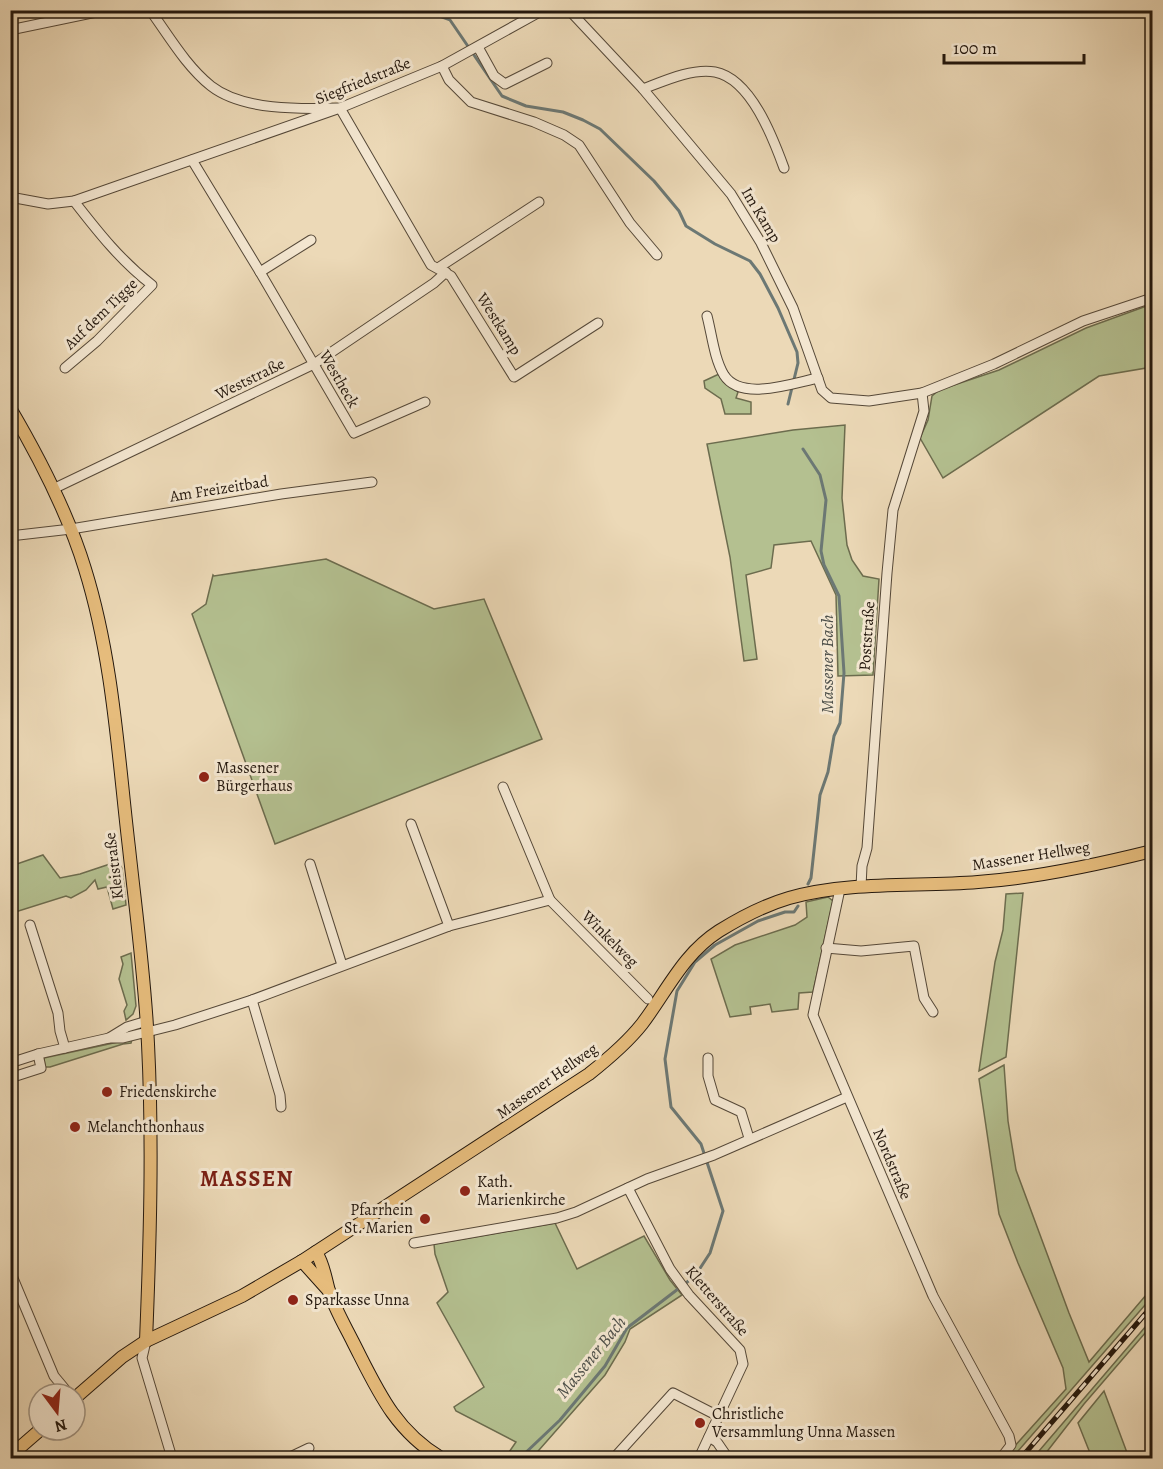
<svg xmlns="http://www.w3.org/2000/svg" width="1163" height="1469" viewBox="0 0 1163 1469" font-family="Alegreya,serif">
<rect width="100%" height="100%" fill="#ecd9b7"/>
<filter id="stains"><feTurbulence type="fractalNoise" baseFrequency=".00333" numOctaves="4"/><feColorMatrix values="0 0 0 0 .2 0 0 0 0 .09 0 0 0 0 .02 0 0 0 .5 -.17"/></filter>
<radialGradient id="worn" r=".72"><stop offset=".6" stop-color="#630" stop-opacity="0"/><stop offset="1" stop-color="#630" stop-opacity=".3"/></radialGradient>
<g fill="#b4c090" stroke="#6c6c4e" stroke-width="1.5">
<path d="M1152,304V367L1099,376L943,478L920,438L928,420L932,396L939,390L999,370L1086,328Z"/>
<path d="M719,374L725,383L738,392L736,398L751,402V414H725L721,399L705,388L704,381Z"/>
<path d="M845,425L842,498L847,545L852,560L863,576L879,579L873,675L838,676L836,595L811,541L774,545L771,568L746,575L757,659L744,661L730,557L707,444L793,430Z"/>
<path d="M326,559L434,609L484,599L542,739L275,844L192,614L206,604L213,575L214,576Z"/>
<path d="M43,855L60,878L80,874L119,861L122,869L126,905L113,909L107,887L98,889L95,880L86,890L71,898L66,896L12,913L15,925L11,927V866Z"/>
<path d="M1023,893L1006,1057L979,1071L995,962L1003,930L1006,894Z"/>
<path d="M828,897L833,901L813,992L799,993L798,1009L772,1012L770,1004L750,1007L751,1014L730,1017L711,959L735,945L795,925L807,917L806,902Z"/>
<path d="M131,953L136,1006L133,1014L126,1020L124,1011L127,1005L119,979L123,964L121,957Z"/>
<path d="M132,1039L131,1043L123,1044L50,1067H45L44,1058Z"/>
<path d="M1004,1065L1008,1121L1016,1170L1069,1313L1089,1362L1152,1288V1297L1012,1458H1004L1066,1389L1063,1368L1018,1263L999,1214L979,1079Z"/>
<path d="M555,1223L577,1269L644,1236L670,1280L682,1295L630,1329L625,1342L605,1375L532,1458H505L516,1442L456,1411L454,1407L484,1387L437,1303L448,1292L435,1254L434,1244Z"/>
<path d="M1152,1319V1325L1084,1404L1042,1458H1033Z"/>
<path d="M1104,1391L1129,1458H1092L1078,1423Z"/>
</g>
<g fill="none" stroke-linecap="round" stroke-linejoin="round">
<g stroke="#6c7874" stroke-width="3">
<path d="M352,10C384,11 421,7 450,20L502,96L526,106L563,112L583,120L600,129L654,181L679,211L686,226L715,244L750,261L760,274L778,308L797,352L798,363L788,404"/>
<path d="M803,449L820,475L826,500L821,551L824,565L839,596L844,673L840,723L834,736L828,772L820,795L811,878L808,884"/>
<path d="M520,1458L560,1420L605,1366L627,1328L695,1276L710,1253L723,1211L701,1144L671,1107L665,1059L677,991L695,962L715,945L758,921L785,912H794L798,906"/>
</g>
<defs>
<g id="minor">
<path d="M150,10C169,36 186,66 211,86C243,111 302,109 340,108L431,265L451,276L514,377L598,323"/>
<path d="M569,10L643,89L731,194L761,243L793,308L822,390L831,398L869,401L922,393L994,364L1083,321L1152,298"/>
<path d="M10,30L106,10"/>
<path d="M478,47L494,76L505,84L547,63"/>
<path d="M442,66L449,80L471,102L534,122L564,135L579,145L630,223L657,255"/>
<path d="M643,89C664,81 692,68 715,72C751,79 773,138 784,168"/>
<path d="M192,160L260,272L354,433L425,402"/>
<path d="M10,197L48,204L74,201L340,108L442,66L543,10"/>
<path d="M438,268L539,202"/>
<path d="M260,272L311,240"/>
<path d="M707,316C712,335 714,358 724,375C741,402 793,383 818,378"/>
<path d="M65,368L97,341L152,285C121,261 98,232 74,201"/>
<path d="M53,489L314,364L434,283L446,272"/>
<path d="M10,536L71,529L281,494L372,482"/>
<path d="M503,787L550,900"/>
<path d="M411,824L449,926"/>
<path d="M310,864L342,965"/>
<path d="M861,887L862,866L867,848L887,573L893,510L924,411L922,393"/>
<path d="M840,889L813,1015L933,1296L1009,1436L1011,1445L1001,1458"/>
<path d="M30,925L58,1013L60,1031L65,1048"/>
<path d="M826,948L861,951L914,946L924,998L933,1012"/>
<path d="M252,1000L280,1095L281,1107"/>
<path d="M109,1038L127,1027L147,1021"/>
<path d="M708,1058V1076L715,1100L741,1112L749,1138"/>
<path d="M10,1063L38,1054L109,1038H123L175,1025L252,1000L449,926L550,900L648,999"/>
<path d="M10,1078L41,1068L38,1054"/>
<path d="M628,1188L670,1269L689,1295L740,1350L743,1364L699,1458"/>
<path d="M414,1243L557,1218L576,1212L647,1179L714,1155L847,1097"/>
<path d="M10,1271L54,1376L69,1394"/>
<path d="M146,1341L142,1358L172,1458"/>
<path d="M709,1437L717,1442L728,1458"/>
<path d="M288,1458L309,1448"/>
<path d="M614,1458L673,1393L718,1416"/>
</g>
<g id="major">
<path d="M10,408C40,459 68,513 85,569C113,659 118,755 129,848C136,913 145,978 148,1044C153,1143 150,1242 146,1341"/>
<path d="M316,1252C324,1265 325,1277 329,1291C335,1309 345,1326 353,1342C377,1389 394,1430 441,1458"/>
<path d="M302,1261L329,1291"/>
<path d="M75,1398L122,1357L146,1341L242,1296L302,1261L589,1074C608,1059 627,1043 642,1024C667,991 683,954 719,931C740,918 765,905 789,898C850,881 916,887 978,882C1037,878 1096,865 1152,851"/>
<path d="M10,1456L40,1430"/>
</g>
</defs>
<use href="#minor" stroke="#554838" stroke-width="11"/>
<use href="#major" stroke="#23170d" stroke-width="14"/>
<use href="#minor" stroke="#f3e6d0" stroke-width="9"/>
<use href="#major" stroke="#e6bc7c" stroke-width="12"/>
<defs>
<path id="rail" d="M1021,1458L1152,1306"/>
</defs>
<use href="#rail" stroke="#23170d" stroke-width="5"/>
<use href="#rail" stroke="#f3e6d0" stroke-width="3" stroke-dasharray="9" stroke-linecap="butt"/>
</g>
<g fill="#8f2418" stroke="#f3e6d0" stroke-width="2">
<circle cx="204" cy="777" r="6"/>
<circle cx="107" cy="1092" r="6"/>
<circle cx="75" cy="1127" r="6"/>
<circle cx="465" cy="1191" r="6"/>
<circle cx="425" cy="1219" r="6"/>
<circle cx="293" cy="1300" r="6"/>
<circle cx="700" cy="1423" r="6"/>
</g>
<g text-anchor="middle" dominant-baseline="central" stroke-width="6" stroke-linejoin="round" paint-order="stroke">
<g font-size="16" fill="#23170d" stroke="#f3e6d0">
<text transform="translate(363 81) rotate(-22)">Siegfriedstraße</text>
<text transform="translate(761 215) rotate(59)">Im Kamp</text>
<text transform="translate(101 314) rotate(-44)">Auf dem Tigge</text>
<text transform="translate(499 324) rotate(58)">Westkamp</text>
<text transform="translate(250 379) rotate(-26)">Weststraße</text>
<text transform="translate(339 379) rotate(60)">Westheck</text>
<text transform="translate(219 489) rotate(-9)">Am Freizeitbad</text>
<text transform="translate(867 636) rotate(-86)">Poststraße</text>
<text transform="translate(1031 856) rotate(-9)">Massener Hellweg</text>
<text transform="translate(114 866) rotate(-97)">Kleistraße</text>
<text transform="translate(610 939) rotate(45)">Winkelweg</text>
<text transform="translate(547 1081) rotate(-35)">Massener Hellweg</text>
<text transform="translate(892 1164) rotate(67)">Nordstraße</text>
<text transform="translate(717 1301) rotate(49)">Kletterstraße</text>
</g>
<g font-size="16" fill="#23170d" stroke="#f3e6d0" text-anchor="start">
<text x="216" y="768">Massener<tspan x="216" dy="18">Bürgerhaus</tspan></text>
<text x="119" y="1092">Friedenskirche</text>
<text x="87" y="1127">Melanchthonhaus</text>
<text x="477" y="1182">Kath.<tspan x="477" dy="18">Marienkirche</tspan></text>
<text x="413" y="1210" text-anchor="end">Pfarrhein<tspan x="413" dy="18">St. Marien</tspan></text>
<text x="305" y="1300">Sparkasse Unna</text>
<text x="712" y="1414">Christliche<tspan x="712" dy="18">Versammlung Unna Massen</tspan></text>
</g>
<g font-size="18" font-style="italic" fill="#4d4f49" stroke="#f3e6d0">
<text transform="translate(827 664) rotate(-90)">Massener Bach</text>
<text transform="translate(591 1357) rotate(-51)">Massener Bach</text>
</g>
<g font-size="22" font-weight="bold" letter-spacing="1.5" fill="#7a1f14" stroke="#f3e6d0">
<text x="247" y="1179">MASSEN</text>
</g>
</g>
<rect width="1163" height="1469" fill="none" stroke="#ecd9b7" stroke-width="36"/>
<rect x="12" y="12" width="1139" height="1445" fill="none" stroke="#23170d" stroke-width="3"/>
<rect x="18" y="18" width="1127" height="1433" fill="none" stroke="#23170d" stroke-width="1.5"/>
<g transform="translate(57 1412) rotate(164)"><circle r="28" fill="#f3e6d0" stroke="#a09382" stroke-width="1.5"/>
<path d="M0-4.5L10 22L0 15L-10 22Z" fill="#8f2418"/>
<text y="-9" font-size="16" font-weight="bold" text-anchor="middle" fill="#23170d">N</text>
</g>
<path d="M944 54v9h140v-9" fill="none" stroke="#23170d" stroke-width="3"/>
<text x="953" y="54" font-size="18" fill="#23170d" stroke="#f3e6d0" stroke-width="4.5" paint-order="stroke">100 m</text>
<rect width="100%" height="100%" filter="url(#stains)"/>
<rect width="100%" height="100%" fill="url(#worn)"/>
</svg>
